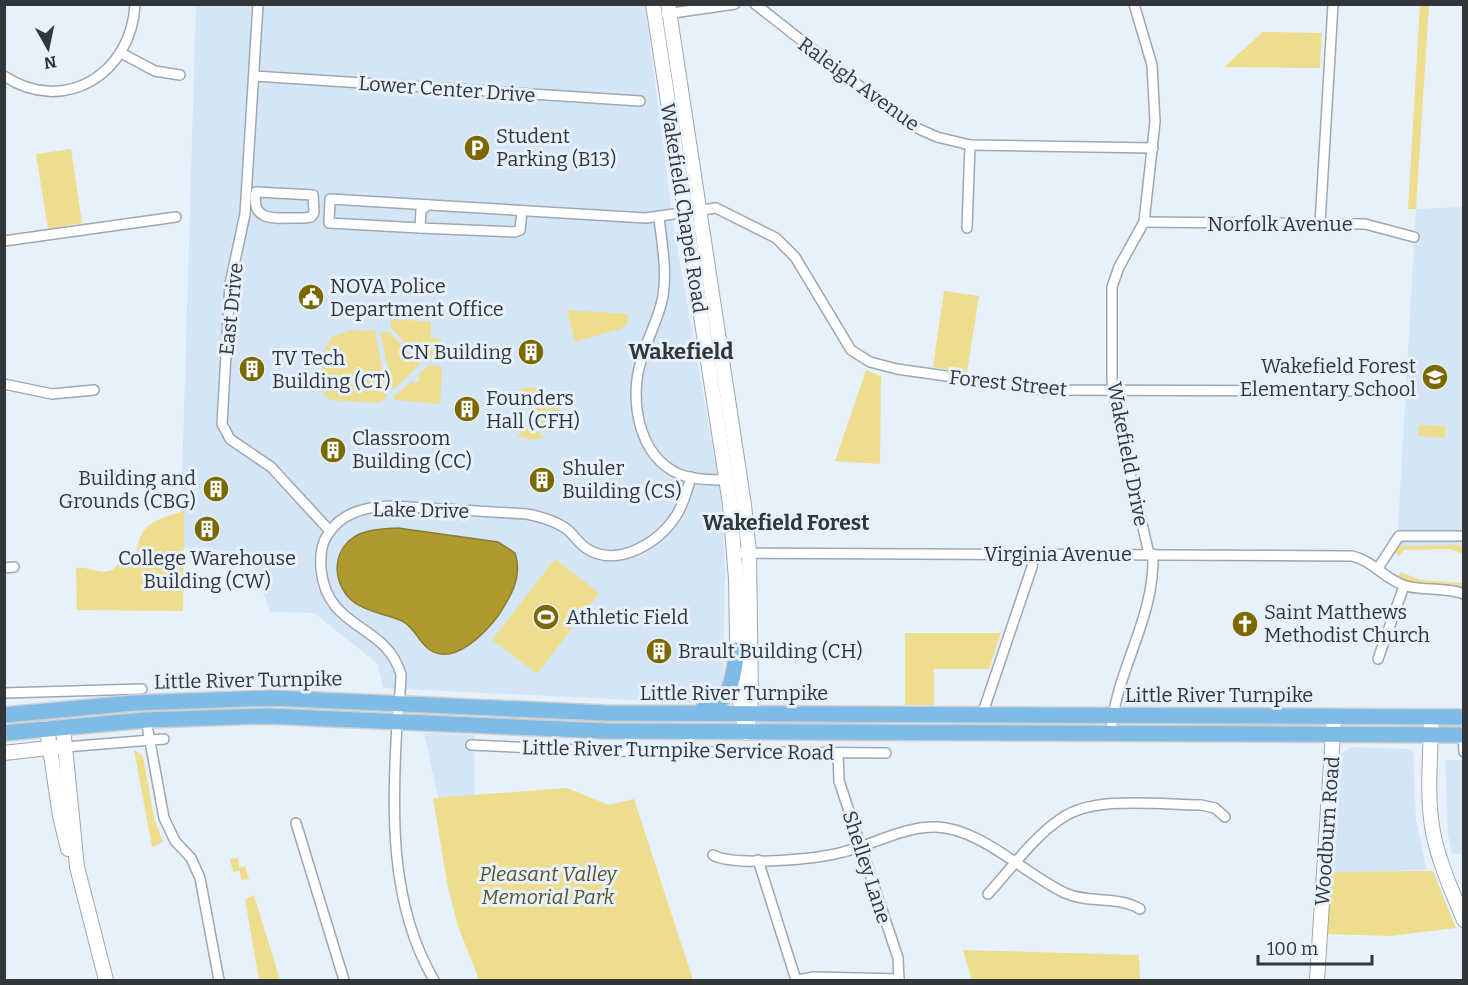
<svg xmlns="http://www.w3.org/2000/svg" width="1468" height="985" viewBox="0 0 1468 985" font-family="Bitter,serif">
<rect width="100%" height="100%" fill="#e6f1fc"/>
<g fill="#d4e6f6">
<path d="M196,5H645L674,229L721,495L725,574L723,683L692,703L383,688L378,664L314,613L270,612L249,553L180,547Z"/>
<path d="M1463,207V545L1397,546L1416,209Z"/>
<path d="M424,733L474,735L475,797H438Z"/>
<path d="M1351,747L1408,749L1413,752L1416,821L1427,870L1330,872L1336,757Z"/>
<path d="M1445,760H1463V854H1452L1448,834Z"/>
</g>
<g fill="#eedd8c">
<path d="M1420,5H1429L1416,209H1408Z"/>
<path d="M1263,32L1322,33L1320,68L1224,67Z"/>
<path d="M71,149L82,223L48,229L36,154Z"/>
<path d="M944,291L979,296L967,373L933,367Z"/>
<path d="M567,310L628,314L627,324L623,328L575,342Z"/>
<path d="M392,319L431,322V338L439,339L448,348V359H421L390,327Z"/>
<path d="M351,330L375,331L387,396L379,403L330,400L323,392L321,357L332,337Z"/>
<path d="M380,332H389L420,364L393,390Z"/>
<path d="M429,365L439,366L442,370L440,404L395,400L393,397L412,381L415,384L420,379L417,376Z"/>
<path d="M866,370L881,376L880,464L835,461Z"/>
<path d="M530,387L547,391L533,404L520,389Z"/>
<path d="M551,394L557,402L559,414L533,413L531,410Z"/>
<path d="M538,419H537L558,420L550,434Z"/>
<path d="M532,424L544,438L531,440L517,436Z"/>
<path d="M1419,425L1446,426L1445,438L1418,436Z"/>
<path d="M184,511L183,611L77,610L76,568C93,565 108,582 120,561L134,566C140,525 145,523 184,511Z"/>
<path d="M1463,545V554L1451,549L1404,550L1399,556L1386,546Z"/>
<path d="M555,559L599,593L537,674L492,640Z"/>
<path d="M1401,572L1420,580L1463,583V598L1455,595L1413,594L1390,584Z"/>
<path d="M905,633H1001L989,669H934V705H905Z"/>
<path d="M134,750L143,756L154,818L163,842L152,847Z"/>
<path d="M567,788L609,805L634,799L693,980H479L458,926L447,883L433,798Z"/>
<path d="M238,858L239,868L245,866L249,879L241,880L240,871L233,872L230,859Z"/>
<path d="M1433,871L1456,928L1390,936L1326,934L1330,872Z"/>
<path d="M254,895L280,980H259L245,899Z"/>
<path d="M963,950L1139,955L1140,980H972Z"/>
</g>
<path fill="#af9a2e" stroke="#897c32" stroke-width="1.5" d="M398,528L498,542L515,553C523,577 511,596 498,616C485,633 454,666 430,650C418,642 415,627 402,621C387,614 369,613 355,603C333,587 330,553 354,537C367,529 384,529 398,528Z"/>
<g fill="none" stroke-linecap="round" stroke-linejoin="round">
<defs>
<g id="street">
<path d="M258,4L245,214L230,284L222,424L230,439L271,467L330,531"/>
<path d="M755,4L908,124L937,137L970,145L1153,148"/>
<path d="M1134,4L1152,65L1155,122L1144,222L1119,267L1112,287V380L1116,412L1149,554"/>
<path d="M666,14L735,4"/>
<path d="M121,53L155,71L180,75"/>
<path d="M4,76C65,116 132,73 135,4"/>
<path d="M254,76L640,101"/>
<path d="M256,192L313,195L314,213L311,217L304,218C280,217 250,225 256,192Z"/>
<path d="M428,205L421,210L420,228L515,232L520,230L522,211"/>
<path d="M659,218C662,244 667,269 663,296C659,319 647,338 641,361C629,399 638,456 679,474C694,480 713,480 729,480"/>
<path d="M1144,222L1365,224L1414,237"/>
<path d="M1320,224L1333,4"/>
<path d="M420,228L329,223L330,199L646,218L716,208L776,238L795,257L851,350L870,362L897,369L1044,390L1405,391"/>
<path d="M967,228L970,145"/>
<path d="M4,241L176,217"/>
<path d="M4,384L52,394L94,390"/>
<path d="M735,553L1352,556C1374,561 1385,580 1406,586C1425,591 1445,587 1464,594"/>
<path d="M4,568L14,567"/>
<path d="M1378,568L1399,536H1464"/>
<path d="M1378,659L1404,586"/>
<path d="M4,693L142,689"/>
<path d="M982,715L1032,567L1034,554"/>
<path d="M146,720L164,818L175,841L191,858L200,878L219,980"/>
<path d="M1111,734C1115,670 1155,621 1153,554"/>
<path d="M1463,735L1464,752"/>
<path d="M471,745L603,751L886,753"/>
<path d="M65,747L164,739"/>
<path d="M838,753L839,781L898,958L899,980"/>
<path d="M296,823L344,980"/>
<path d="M713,855C734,867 818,859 843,852C873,845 904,826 936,827C980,828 1025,874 1065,893C1089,904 1116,895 1140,909"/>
<path d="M758,860L796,980"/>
<path d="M988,894C1010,870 1035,835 1062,818C1095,795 1162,805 1201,805L1215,808L1225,817"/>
<path d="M434,980C389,904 392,810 397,724C398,707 401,691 401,674C385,622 327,631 321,569C320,557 321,544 328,534C342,512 369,506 393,506L527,514C542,517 557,521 569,531C576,538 581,546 589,550C620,567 659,542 676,516C684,504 687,490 691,477"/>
<path d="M798,980L814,977L899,979"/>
</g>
<g id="secondary">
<path d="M653,4L730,504L736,579L738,692L746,733"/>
<path d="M668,4L744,505L749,553L751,699L748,725"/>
<path d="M1431,717C1431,755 1426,795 1433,832C1439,863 1452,891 1464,920"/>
<path d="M63,727L77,867L106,980"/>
<path d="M47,728L60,816L68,849"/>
<path d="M4,753L57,747"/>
<path d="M1317,980L1334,717"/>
</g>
<g id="primary">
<path d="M702,710C733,702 733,677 737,650"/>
<path d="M4,715L134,703L272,698L605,713L1464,717"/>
<path d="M4,733L146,720L266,716L606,731L1464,735"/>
</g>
</defs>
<use href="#street" stroke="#9da8b2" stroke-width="12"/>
<use href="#secondary" stroke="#9da8b2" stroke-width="16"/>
<use href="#primary" stroke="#cecfd0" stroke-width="18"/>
<use href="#street" stroke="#fff" stroke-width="9"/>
<use href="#secondary" stroke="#fff" stroke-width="14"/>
<use href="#primary" stroke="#7ebbe6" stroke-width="15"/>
</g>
<defs>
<symbol id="parking-disc" viewBox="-11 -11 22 22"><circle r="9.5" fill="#7b6900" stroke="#e6f1fc"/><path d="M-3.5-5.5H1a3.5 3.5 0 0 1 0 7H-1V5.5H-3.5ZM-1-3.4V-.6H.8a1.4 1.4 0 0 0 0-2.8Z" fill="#fff"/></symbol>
<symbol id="civic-disc" viewBox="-11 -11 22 22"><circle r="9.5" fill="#7b6900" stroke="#e6f1fc"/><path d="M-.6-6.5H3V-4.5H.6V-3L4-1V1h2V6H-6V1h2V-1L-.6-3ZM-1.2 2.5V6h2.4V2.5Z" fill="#fff"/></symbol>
<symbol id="building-disc" viewBox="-11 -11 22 22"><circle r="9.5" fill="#7b6900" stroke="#e6f1fc"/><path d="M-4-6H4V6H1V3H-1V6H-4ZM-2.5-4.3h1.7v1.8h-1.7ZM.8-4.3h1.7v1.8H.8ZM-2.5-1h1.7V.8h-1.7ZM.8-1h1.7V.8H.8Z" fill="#fff"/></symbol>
<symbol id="school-disc" viewBox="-11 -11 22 22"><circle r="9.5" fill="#7b6900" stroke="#e6f1fc"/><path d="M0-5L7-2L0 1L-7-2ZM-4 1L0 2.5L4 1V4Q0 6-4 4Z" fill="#fff"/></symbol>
<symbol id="stadium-disc" viewBox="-11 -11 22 22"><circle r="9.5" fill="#7b6900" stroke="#e6f1fc"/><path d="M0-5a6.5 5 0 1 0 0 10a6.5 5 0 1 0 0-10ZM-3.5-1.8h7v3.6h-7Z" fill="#fff"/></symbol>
<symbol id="church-disc" viewBox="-11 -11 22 22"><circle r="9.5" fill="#7b6900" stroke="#e6f1fc"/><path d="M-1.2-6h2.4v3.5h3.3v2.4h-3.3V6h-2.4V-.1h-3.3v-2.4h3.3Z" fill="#fff"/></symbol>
</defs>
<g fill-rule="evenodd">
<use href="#parking-disc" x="462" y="133" width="30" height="30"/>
<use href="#civic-disc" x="296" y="282" width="30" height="30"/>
<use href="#building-disc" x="516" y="337" width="30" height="30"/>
<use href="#building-disc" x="237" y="354" width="30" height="30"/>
<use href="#school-disc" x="1420" y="362" width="30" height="30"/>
<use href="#building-disc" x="452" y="394" width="30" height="30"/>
<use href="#building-disc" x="318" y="435" width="30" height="30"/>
<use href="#building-disc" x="527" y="465" width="30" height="30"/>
<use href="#building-disc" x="201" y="474" width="30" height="30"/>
<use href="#building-disc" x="192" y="514" width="30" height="30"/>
<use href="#stadium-disc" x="531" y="602" width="30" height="30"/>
<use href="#church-disc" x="1230" y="609" width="30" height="30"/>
<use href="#building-disc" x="644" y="636" width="30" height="30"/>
</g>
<g text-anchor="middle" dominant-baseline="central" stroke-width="6" stroke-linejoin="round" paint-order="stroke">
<g font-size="20" fill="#31363a" stroke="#e6f1fc">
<text transform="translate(859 84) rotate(36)">Raleigh Avenue</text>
<text transform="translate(447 89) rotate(4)">Lower Center Drive</text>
<text transform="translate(684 208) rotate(81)">Wakefield Chapel Road</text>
<text x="1280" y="224">Norfolk Avenue</text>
<text transform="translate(231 309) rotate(-84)">East Drive</text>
<text transform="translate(1008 383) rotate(6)">Forest Street</text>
<text transform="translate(1128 454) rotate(79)">Wakefield Drive</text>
<text transform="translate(421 510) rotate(1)">Lake Drive</text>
<text x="1058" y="554">Virginia Avenue</text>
<text transform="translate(248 680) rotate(-1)">Little River Turnpike</text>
<text x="734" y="693">Little River Turnpike</text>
<text x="1219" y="695">Little River Turnpike</text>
<text transform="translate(678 750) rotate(1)">Little River Turnpike Service Road</text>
<text transform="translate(1327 831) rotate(-86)">Woodburn Road</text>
<text transform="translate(867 867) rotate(72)">Shelley Lane</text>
</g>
<g font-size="20" fill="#31363a" stroke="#e6f1fc" text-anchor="start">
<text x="496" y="136">Student<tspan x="496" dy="23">Parking (B13)</tspan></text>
<text x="330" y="286">NOVA Police<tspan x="330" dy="23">Department Office</tspan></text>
<text x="512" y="352" text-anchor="end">CN Building</text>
<text x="272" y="358">TV Tech<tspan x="272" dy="23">Building (CT)</tspan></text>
<text x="1416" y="366" text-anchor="end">Wakefield Forest<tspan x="1416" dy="23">Elementary School</tspan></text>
<text x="486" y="398">Founders<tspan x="486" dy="23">Hall (CFH)</tspan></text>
<text x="352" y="438">Classroom<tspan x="352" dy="23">Building (CC)</tspan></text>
<text x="562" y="468">Shuler<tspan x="562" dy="23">Building (CS)</tspan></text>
<text x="196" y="478" text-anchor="end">Building and<tspan x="196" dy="23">Grounds (CBG)</tspan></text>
<text x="207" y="558" text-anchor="middle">College Warehouse<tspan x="207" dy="23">Building (CW)</tspan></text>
<text x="1264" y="612">Saint Matthews<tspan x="1264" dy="23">Methodist Church</tspan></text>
<text x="566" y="617">Athletic Field</text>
<text x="678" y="651">Brault Building (CH)</text>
</g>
<g font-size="20" font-style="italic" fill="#5d5429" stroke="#e6f1fc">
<text x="548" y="874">Pleasant Valley<tspan x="548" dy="23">Memorial Park</tspan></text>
</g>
<g font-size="21" font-weight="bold" fill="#31363a" stroke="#e6f1fc">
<text x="786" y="523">Wakefield Forest</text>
</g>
<g font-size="22" font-weight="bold" fill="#31363a" stroke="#e6f1fc">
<text x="681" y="351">Wakefield</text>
</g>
</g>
<rect width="1468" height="985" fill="none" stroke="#31363a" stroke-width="12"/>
<g transform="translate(48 48) rotate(171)" stroke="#e6f1fc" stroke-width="4.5" paint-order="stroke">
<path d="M0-4.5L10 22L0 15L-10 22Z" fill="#31363a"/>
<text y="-9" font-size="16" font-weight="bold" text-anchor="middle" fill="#31363a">N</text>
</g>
<path d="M1258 955v9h114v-9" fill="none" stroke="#31363a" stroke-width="3"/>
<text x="1267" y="955" font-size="18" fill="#31363a" stroke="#e6f1fc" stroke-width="4.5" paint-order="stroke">100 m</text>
</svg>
